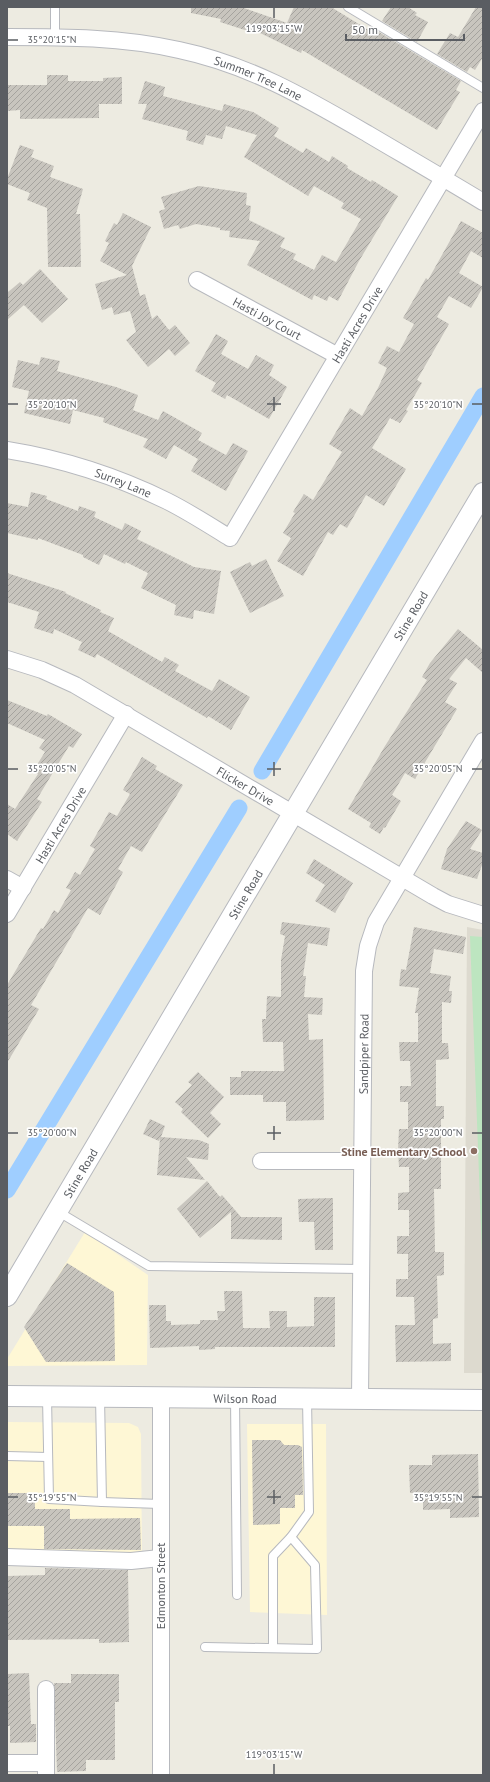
<svg xmlns="http://www.w3.org/2000/svg" width="490" height="1782" viewBox="0 0 490 1782" font-family="'PT Sans',sans-serif">
<defs>
<pattern id="building-hatch" width="6" height="6" patternUnits="userSpaceOnUse"><rect width="6" height="6" fill="#c8c5be"/><path d="M-1 1l2-2M0 6l6-6M5 7l2-2" fill="none" stroke="#a5a39e"/></pattern>
</defs>
<rect width="100%" height="100%" fill="#edebe1"/>
<g fill="#fef7d5">
<path d="M85,1232L148,1275L147,1365L7,1366V1359Z"/>
<path d="M7,1422L129,1423L138,1427L141,1434L142,1564L7,1560Z"/>
<path d="M247,1424H326L327,1615L250,1612Z"/>
</g>
<path fill="#dddacf" d="M467,927L483,930V1373H464Z"/>
<path fill="#bde5c0" d="M470,936L483,937V1281Z"/>
<g fill="none" stroke-linecap="round" stroke-linejoin="round">
<g stroke="#9fceff" stroke-width="17">
<path d="M262,771L483,396"/>
<path d="M7,1190L239,808"/>
</g>
</g>
<g fill="url(#building-hatch)">
<path d="M191,7H241L287,23L294,7H331L375,34L377,31L461,81L456,90L460,92L437,130L302,50L301,53L252,29L251,32L220,22L221,19L191,13Z"/>
<path d="M391,7H408L417,13L415,15L428,22L417,42L382,21Z"/>
<path d="M476,7H483V57L475,70L470,67L467,72L437,54L450,33L458,37Z"/>
<path d="M47,75H68V81H103V78L122,77V104H99V118L20,119V110L7,111V85H47Z"/>
<path d="M145,81L165,87L163,96L222,111L224,104L253,112L279,128L274,136L303,153L306,148L329,162L332,156L348,166L347,168L371,182L372,180L398,196L359,261L338,301L329,296L327,301L314,295L312,300L247,265L260,241L229,237L230,231L220,230V228L196,224L180,229L178,225L164,229L159,211L165,209L161,197L199,186L247,193L246,205L251,206L249,220L285,238L280,247L296,254L293,259L314,270L322,255L336,262L361,219L341,208L344,203L314,186L308,196L244,157L257,135L226,126L222,139L206,135L203,145L186,140L188,131L142,119L147,104H138Z"/>
<path d="M20,145L34,150L31,157L54,166L50,177L83,189L76,214H80L81,267H48L47,208L27,200L30,193L7,184V179Z"/>
<path d="M123,213L151,227L132,266L140,296L145,294L152,319L157,315L169,330L175,325L190,343L175,356L169,349L148,367L126,340L136,332L130,311L114,315L112,307L102,310L95,284L127,275L100,261L109,243L105,241L114,223L117,225Z"/>
<path d="M461,221L483,233V258L471,251L459,273L483,287L471,308L449,296L437,317L449,324L417,380L422,383L406,410L408,411L400,423L390,418L372,448L406,469L384,506L366,495L347,528L340,524L333,535L328,532L303,576L277,561L291,538L283,533L295,513L293,512L304,494L313,500L342,452L329,444L350,408L362,416L378,388L387,368L378,363L387,346L399,352L414,324L403,318L426,278L428,280Z"/>
<path d="M40,269L68,299L42,323L24,305L7,320V293L20,282L23,285Z"/>
<path d="M216,334L228,341L221,354L248,369L256,355L274,365L269,375L287,387L269,419L227,395L225,399L211,391L216,383L195,371Z"/>
<path d="M41,357L60,361L57,371L116,387L138,395L133,410L158,420L163,411L202,433L198,440L226,455L233,443L248,451L226,491L191,471L198,459L174,445L166,459L143,447L148,439L103,422L104,418L73,410L70,424L24,413L29,391L12,387L18,360L39,365Z"/>
<path d="M31,492L47,496L46,499L78,511L79,506L96,512L94,517L122,530L125,523L141,531L137,539L194,567L221,571L214,614L194,610L193,619L174,615L176,605L141,588L148,573L126,562L125,564L104,554L99,565L83,557V555L38,538V540L7,533V503L28,507Z"/>
<path d="M266,559L284,596L250,613L230,572L250,562L252,566Z"/>
<path d="M7,573L66,592L65,593L101,610L100,612L114,618L108,631L162,662L165,657L179,665L175,671L212,691L219,679L250,697L231,730L208,716L207,718L97,654L95,658L78,650L82,642L54,629L53,634L34,628L39,612L7,602Z"/>
<path d="M458,629L483,650V673L466,658L449,679L457,683L445,702L457,709L415,779L405,773L392,795L401,801L385,828L384,827L380,834L369,827L371,823L348,809L385,746L427,680L422,677L430,663Z"/>
<path d="M7,700L47,716L48,714L82,734L73,748L69,746L37,799L42,802L17,841L7,834V804L15,809L38,774L33,771L45,752L39,748L45,740L7,723Z"/>
<path d="M142,757L157,766L155,769L183,785L142,852L131,846L118,869L123,872L100,915L88,908L31,1005L39,1009L7,1063V985L41,928L43,929L54,910L58,913L71,890L66,888L75,872L80,875L95,849L90,846L109,812L117,816L130,794L123,790Z"/>
<path d="M466,821L482,830L470,849L483,853V862L477,879L441,869L447,849Z"/>
<path d="M314,859L353,883L335,913L315,901L325,885L306,873Z"/>
<path d="M282,922L330,928L327,946L308,943L303,976H306L304,997L323,998L322,1015L308,1014L309,1040L323,1039L324,1120L286,1121V1102H263V1095H230V1077H241V1071H284L283,1042H263L262,1019H266L267,996L281,997V960L285,936L280,934Z"/>
<path d="M414,927L466,937L463,954L434,949L430,973L451,976L449,991H452L451,1003L442,1002V1043H448L449,1059L436,1060V1106H444V1119H441V1189H434L435,1252H444V1275L437,1276L438,1318L433,1319V1344L451,1343V1361L396,1362L395,1325H415L414,1297H396V1279H408V1254H397V1236H409V1210H398V1193L409,1192V1167H399L398,1150L399,1129H408V1102H400V1086H411L410,1061H400L399,1042H418V1013H415L419,988L399,986L401,969L406,970Z"/>
<path d="M198,1072L224,1097L210,1113L221,1124L208,1138L181,1112L183,1109L175,1102L192,1085L188,1082Z"/>
<path d="M150,1119L165,1126L161,1137L199,1140L209,1144L208,1160L186,1157L205,1180L157,1175L160,1138L159,1141L143,1134Z"/>
<path d="M207,1181L220,1197L222,1195L241,1217H282V1240L231,1239V1212L200,1238L177,1209Z"/>
<path d="M333,1198V1250H315L314,1222H299L298,1199Z"/>
<path d="M67,1263L114,1292L115,1361L46,1362L24,1327Z"/>
<path d="M224,1291H242L243,1328H270L269,1311H287V1327L314,1326V1297H335V1347H215V1349L199,1350V1346L150,1348L149,1305H166V1321H171V1325L200,1324V1320H218L217,1311H225Z"/>
<path d="M252,1440H280L284,1445H298L302,1447L303,1495H295V1508H280V1524L253,1525Z"/>
<path d="M478,1454L479,1517L450,1518V1509L423,1510V1493H410L409,1465H432V1455Z"/>
<path d="M7,1493H33V1497H35V1509H70V1519L140,1518L141,1550L44,1549V1526H7Z"/>
<path d="M45,1568L128,1570L129,1642L99,1643V1639L7,1640V1576L45,1575Z"/>
<path d="M29,1673L31,1724H36V1742L10,1743V1726H7V1674Z"/>
<path d="M71,1674H119V1702H115V1760H86V1771L57,1772L54,1683H71Z"/>
</g>
<g fill="none" stroke-linecap="round" stroke-linejoin="round">
<defs>
<g id="service">
<path d="M55,7V37"/>
<path d="M348,7L483,88"/>
<path d="M57,1211L149,1266L361,1269"/>
<path d="M47,1397L49,1499L102,1502L100,1397"/>
<path d="M235,1398L237,1595"/>
<path d="M7,1456L48,1457"/>
<path d="M102,1502L160,1504"/>
<path d="M205,1647L317,1649L315,1565L291,1537"/>
<path d="M273,1648V1556L291,1537L309,1512L307,1399"/>
</g>
<g id="minor">
<path id="s1" d="M7,37C65,37 122,37 179,50C250,65 306,98 368,134C407,157 445,179 483,202"/>
<path id="s2" d="M197,280L338,356"/>
<path id="s3" d="M7,450C63,459 116,476 167,501C189,512 209,525 230,538L483,111"/>
<path id="s4" d="M7,659L42,670L75,685L433,896L448,904L483,915"/>
<path d="M7,879L23,888"/>
<path id="s5" d="M7,914L126,714"/>
<path d="M261,1161H362"/>
<path id="s6" d="M360,1399L364,971L368,946L376,922L483,741"/>
<path d="M7,1557L131,1561L160,1558"/>
<path d="M7,1763H46"/>
<path d="M46,1775V1689"/>
<path d="M161,1775V1397"/>
</g>
<g id="tertiary">
<path id="s7" d="M7,1296L483,493"/>
<path id="s8" d="M7,1396L483,1400"/>
</g>
</defs>
<use href="#service" stroke="#b7b9be" stroke-width="10"/>
<use href="#minor" stroke="#b7b9be" stroke-width="18"/>
<use href="#tertiary" stroke="#b7b9be" stroke-width="22"/>
<use href="#service" stroke="#fff" stroke-width="8"/>
<use href="#minor" stroke="#fff" stroke-width="16"/>
<use href="#tertiary" stroke="#fff" stroke-width="20"/>
</g>
<path fill="none" stroke="#5a5d62" stroke-width="1.5" d="M274,8V18M8,40H18M274,397V411M8,404H18M267,404H281M472,404H482M274,762V776M8,769H18M267,769H281M472,769H482M274,1126V1140M8,1133H18M267,1133H281M472,1133H482M274,1490V1504M8,1497H18M267,1497H281M472,1497H482M274,1764V1774"/>
<circle fill="#8d6e63" stroke="#fff" stroke-width="1.5" cx="474" cy="1151" r="4"/>
<g text-anchor="middle" dominant-baseline="central" stroke-width="3.5" stroke-linejoin="round" paint-order="stroke">
<g font-size="12" fill="#5a5d62" stroke="#fff">
<text stroke="none"><textPath href="#s1" startOffset="257">Summer Tree Lane</textPath></text>
<text stroke="none"><textPath href="#s2" startOffset="80">Hasti Joy Court</textPath></text>
<text stroke="none"><textPath href="#s3" startOffset="490">Hasti Acres Drive</textPath></text>
<text stroke="none"><textPath href="#s3" startOffset="121">Surrey Lane</textPath></text>
<text stroke="none"><textPath href="#s7" startOffset="791">Stine Road</textPath></text>
<text stroke="none"><textPath href="#s4" startOffset="271">Flicker Drive</textPath></text>
<text stroke="none"><textPath href="#s5" startOffset="104">Hasti Acres Drive</textPath></text>
<text stroke="none"><textPath href="#s7" startOffset="467">Stine Road</textPath></text>
<text stroke="none"><textPath href="#s6" startOffset="345">Sandpiper Road</textPath></text>
<text stroke="none"><textPath href="#s7" startOffset="143">Stine Road</textPath></text>
<text stroke="none"><textPath href="#s8" startOffset="238">Wilson Road</textPath></text>
<text transform="translate(160 1586) rotate(-90)">Edmonton Street</text>
</g>
<g font-size="12" font-weight="bold" fill="#785e54" stroke="#fff" text-anchor="end">
<text x="466" y="1151">Stine Elementary School</text>
</g>
</g>
<g font-size="10" text-anchor="middle" fill="#5a5d62" stroke="#fff" stroke-width="3.5" stroke-linejoin="round" paint-order="stroke">
<text x="274" y="32">119°03'15"W</text>
<text x="52" y="43">35°20'15"N</text>
<text x="52" y="408">35°20'10"N</text>
<text x="438" y="408">35°20'10"N</text>
<text x="52" y="772">35°20'05"N</text>
<text x="438" y="772">35°20'05"N</text>
<text x="52" y="1136">35°20'00"N</text>
<text x="438" y="1136">35°20'00"N</text>
<text x="52" y="1501">35°19'55"N</text>
<text x="438" y="1501">35°19'55"N</text>
<text x="274" y="1758">119°03'15"W</text>
</g>
<rect width="490" height="1782" fill="none" stroke="#5a5d62" stroke-width="16"/>
<path d="M346 34v6h118v-6" fill="none" stroke="#5a5d62" stroke-width="2"/>
<text x="352" y="34" font-size="12" fill="#5a5d62" stroke="#ffffff" stroke-width="3" paint-order="stroke">50 m</text>
</svg>
